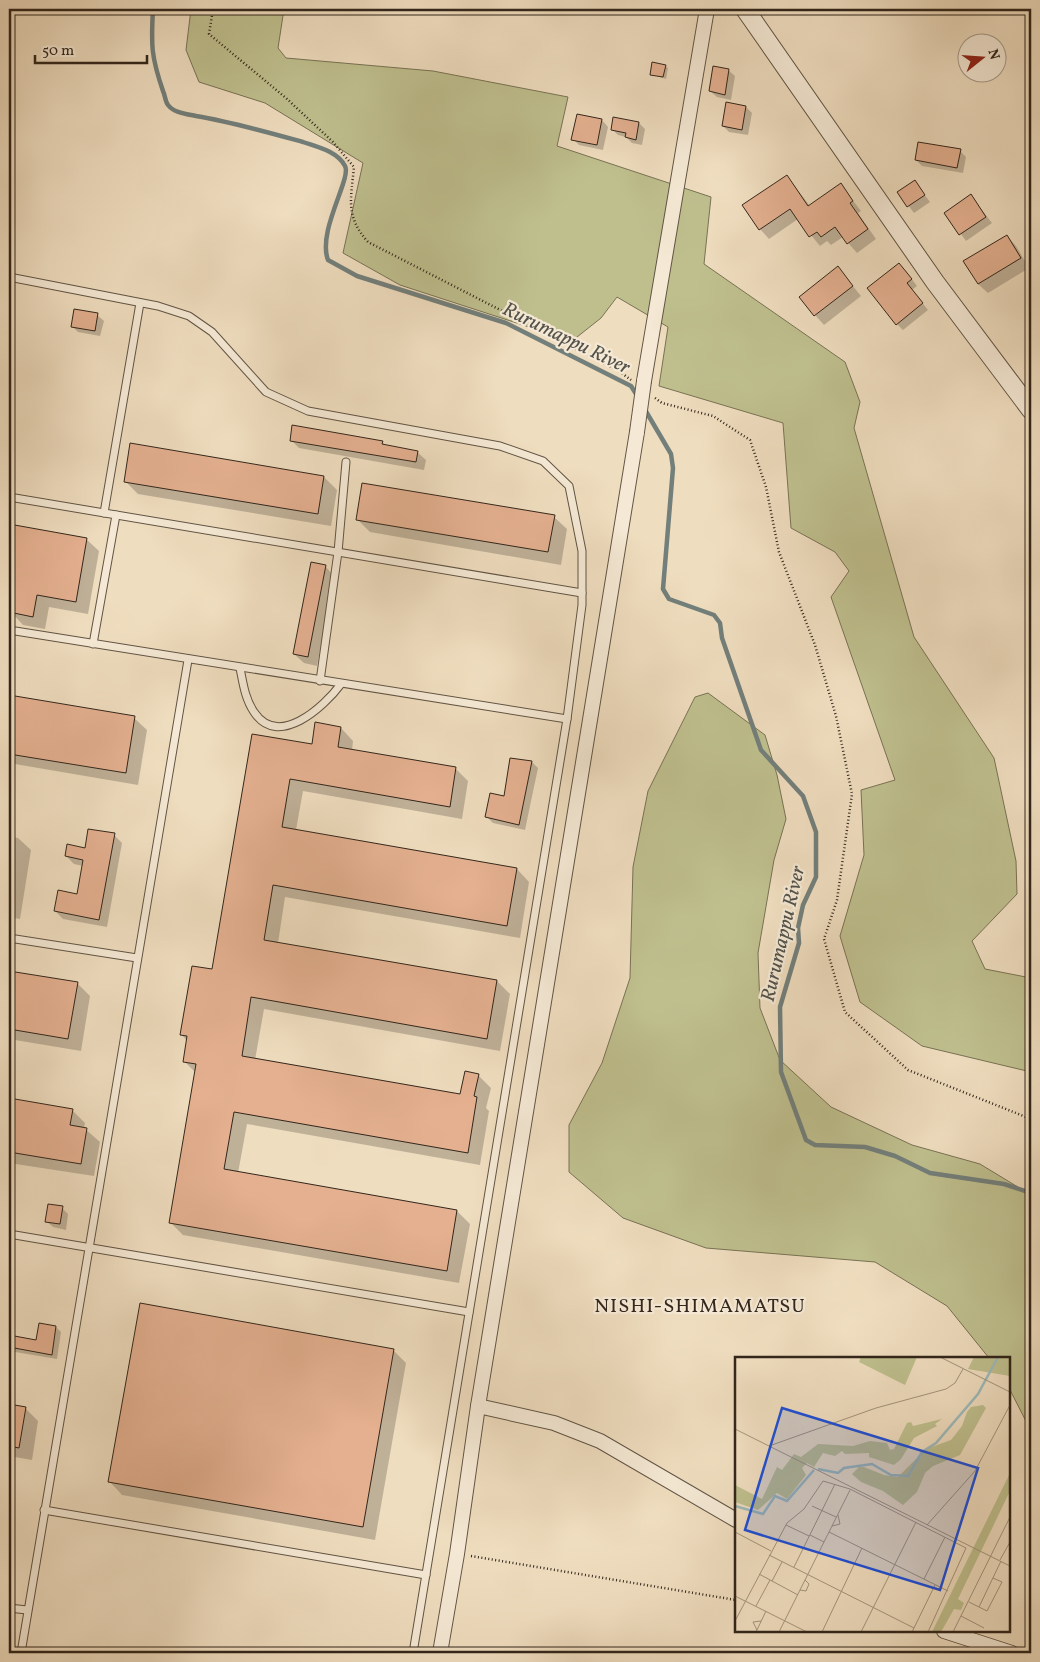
<svg xmlns="http://www.w3.org/2000/svg" width="1040" height="1662" viewBox="0 0 1040 1662" font-family="Vollkorn,serif">
<rect width="100%" height="100%" fill="#efddbf"/>
<filter id="stains"><feTurbulence type="fractalNoise" baseFrequency=".004" numOctaves="4"/><feColorMatrix values="0 0 0 0 .2 0 0 0 0 .09 0 0 0 0 .02 0 0 0 .5 -.17"/></filter>
<radialGradient id="worn" r=".72"><stop offset=".6" stop-color="#630" stop-opacity="0"/><stop offset="1" stop-color="#630" stop-opacity=".3"/></radialGradient>
<g fill="#bfbf8e" stroke="#787254">
<path d="M191,9H284L278,48L286,58L433,71L568,97L557,146L711,197L704,264L845,362L860,402L854,428L914,637L994,758L1016,861L1017,894L972,941L985,969L1031,978V1072L922,1046L860,1002L840,936L864,855L861,790L895,780L831,597L849,571L835,552L791,528L783,423L659,386L668,327L617,297L601,318L572,341L400,285L343,253L363,163L265,103L199,82L186,50Z"/>
<path d="M708,693L765,735L777,775L786,819L774,860L758,953L760,1008L780,1060L831,1107L912,1145L980,1164L1031,1195V1431L1009,1388V1358H989L947,1306L875,1262L706,1248L623,1218L569,1172V1125L602,1063L630,978L633,867L648,791L695,697Z"/>
</g>
<g fill="#0003">
<path d="M665,66L668,68L666,79L651,74Z"/>
<path d="M728,70L735,76L731,100L717,97L710,91Z"/>
<path d="M746,107L752,113L748,135L729,132L723,126Z"/>
<path d="M578,115L602,120L608,127L603,150L579,145L573,139Z"/>
<path d="M614,118L639,123L645,129L642,145L632,143L626,137L618,135L612,129Z"/>
<path d="M960,151L966,157L963,173L922,166L916,160Z"/>
<path d="M787,176L810,206L841,185L861,211L858,213L876,239L857,253L843,237L831,245L827,241L820,246L798,219L769,239L760,229Z"/>
<path d="M915,182L930,202L914,213L899,193Z"/>
<path d="M971,196L992,223L966,241L946,213Z"/>
<path d="M1007,236L1016,246L1029,268L988,293L978,284Z"/>
<path d="M838,268L861,296L824,325L815,315Z"/>
<path d="M905,270L917,286L912,290L928,310L903,330L897,324Z"/>
<path d="M97,315L104,321L100,336L78,332L72,326Z"/>
<path d="M291,440L382,442L386,446L417,452L426,460L424,470L299,448Z"/>
<path d="M324,477L337,490L331,526L138,494L125,481Z"/>
<path d="M554,517L567,529L561,565L370,532L357,519Z"/>
<path d="M9,525L86,539L99,551L88,614L49,607L45,629L23,625L11,612L12,601L9,600Z"/>
<path d="M325,566L334,576L317,666L304,663L294,654Z"/>
<path d="M9,697L134,718L147,730L138,785L9,763Z"/>
<path d="M341,728L353,741L352,751L456,769L468,781L462,819L303,791L296,830L517,869L529,882L520,938L285,897L278,943L497,981L510,994L500,1051L264,1009L255,1060L461,1095L478,1075L491,1088L486,1108L489,1111L480,1165L247,1124L238,1173L457,1211L470,1224L459,1283L183,1235L170,1222L196,1073L184,1061L187,1041L181,1034L213,971L253,735L313,746Z"/>
<path d="M532,762L538,768L525,830L493,823L487,817L505,798Z"/>
<path d="M114,835L122,843L107,927L63,919L55,911L78,895L83,866L74,864L66,856Z"/>
<path d="M9,836L18,838L31,850L20,919L9,917Z"/>
<path d="M9,972L77,983L90,996L81,1051L9,1039Z"/>
<path d="M9,1100L72,1110L85,1123L84,1128L100,1142L94,1176L9,1163Z"/>
<path d="M62,1208L68,1214L66,1230L53,1227L46,1221Z"/>
<path d="M56,1327L61,1332L57,1359L9,1351V1337L37,1341Z"/>
<path d="M393,1350L406,1363L375,1540L122,1495L110,1482Z"/>
<path d="M9,1405L25,1408L38,1421L32,1460L9,1456Z"/>
</g>
<g fill="none" stroke-linecap="round" stroke-linejoin="round">
<g stroke="#727f7b" stroke-width="4.5">
<path d="M153,9C151,45 151,56 163,91C165,95 165,101 168,105C174,113 187,114 196,116C232,122 267,132 303,142C317,147 337,151 345,166C352,178 317,231 328,260L357,276L506,323L631,386L638,397"/>
<path d="M644,408L671,454L673,468L663,589L669,599L714,615L720,623L722,638L761,750L803,796L816,832V877L803,905L798,928L799,943L780,1007L781,1072L806,1140L815,1145L865,1147L895,1156L930,1173L1004,1184L1031,1193"/>
</g>
</g>
<g fill="#e4b090" stroke="#32261b">
<path d="M652,62L666,65L663,77L650,75Z"/>
<path d="M713,66L729,69L725,95L709,91Z"/>
<path d="M726,102L746,106L742,130L722,126Z"/>
<path d="M577,114L602,119L597,145L571,140Z"/>
<path d="M613,117L639,122L636,140L625,137L626,133L611,130Z"/>
<path d="M918,142L961,149L957,168L915,160Z"/>
<path d="M787,175L808,206L841,183L853,201L850,203L868,229L847,244L835,227L821,237L817,232L809,237L790,209L759,230L742,205Z"/>
<path d="M915,180L925,195L907,207L897,192Z"/>
<path d="M971,194L986,217L959,235L944,213Z"/>
<path d="M1007,235L1021,258L978,284L963,261Z"/>
<path d="M899,263L912,279L907,283L923,303L896,325L867,288Z"/>
<path d="M838,266L853,286L814,316L799,297Z"/>
<path d="M74,309L98,313L95,331L71,327Z"/>
<path d="M292,425L383,441L382,444L418,451L416,462L290,441Z"/>
<path d="M130,443L324,476L318,514L124,482Z"/>
<path d="M362,483L555,515L548,552L356,520Z"/>
<path d="M9,524L87,538L76,602L37,595L33,617L9,612L13,591L9,590Z"/>
<path d="M311,562L326,565L308,657L293,654Z"/>
<path d="M9,695L135,716L126,773L9,754Z"/>
<path d="M315,722L341,727L338,747L456,767L450,807L290,779L282,827L517,868L507,926L273,885L264,940L497,980L487,1039L251,997L242,1056L460,1094L465,1071L479,1074L474,1096L477,1097L468,1153L234,1112L224,1169L457,1210L447,1271L169,1223L196,1064L183,1062L187,1036L180,1035L192,966L212,969L252,734L312,744Z"/>
<path d="M510,758L532,761L519,825L485,817L490,793L504,796Z"/>
<path d="M88,829L115,833L99,920L54,911L58,890L77,894L83,860L65,856L67,844L85,848Z"/>
<path d="M9,971L78,982L68,1039L9,1029Z"/>
<path d="M9,1098L73,1109L70,1125L87,1128L81,1164L9,1152Z"/>
<path d="M48,1204L63,1206L60,1224L45,1222Z"/>
<path d="M140,1303L394,1349L363,1527L108,1482Z"/>
<path d="M39,1323L56,1326L52,1355L9,1347V1335L36,1340Z"/>
<path d="M9,1404L26,1407L19,1448L9,1446Z"/>
</g>
<g fill="none" stroke-linecap="round" stroke-linejoin="round">
<defs>
<g id="service">
<path d="M9,277L158,306L189,316L212,332L266,392L308,411L500,446L543,461L569,486L582,551V605L567,719L413,1653"/>
<path d="M9,497L582,593"/>
<path d="M104,513L140,303"/>
<path d="M9,630L567,719"/>
<path d="M93,644L116,515"/>
<path d="M240,668C243,683 245,699 254,712C278,749 324,707 341,684"/>
<path d="M320,681L338,552L346,462"/>
<path d="M9,938L137,958"/>
<path d="M9,1234L469,1312"/>
<path d="M44,1510L426,1575"/>
<path d="M9,1608L27,1610"/>
<path d="M21,1653L188,660"/>
</g>
<g id="minor">
<path d="M644,381L707,9"/>
<path d="M478,1406L554,1423L600,1441L736,1520"/>
<path d="M944,1631L1012,1653"/>
<path d="M440,1653L457,1554L478,1406L637,432"/>
</g>
<path id="tertiary" d="M745,9L935,282L1031,410"/>
</defs>
<use href="#service" stroke="#615444" stroke-width="9"/>
<use href="#minor" stroke="#615444" stroke-width="16"/>
<use href="#tertiary" stroke="#615444" stroke-width="20"/>
<g stroke="#32261b" stroke-width="2.5" stroke-dasharray="1 2.5" stroke-linecap="butt">
<path d="M213,9L209,34L286,98L333,142L354,167C351,199 345,216 368,242L619,371L631,380"/>
<path d="M655,398L662,403L713,416L750,440L766,487L779,552L815,645L836,716L852,794L837,900L824,939L845,1012L908,1070L1031,1119"/>
<path d="M471,1556L736,1600"/>
</g>
<use href="#service" stroke="#f5e9d5" stroke-width="7"/>
<use href="#minor" stroke="#f5e9d5" stroke-width="14"/>
<use href="#tertiary" stroke="#f5e9d5" stroke-width="18"/>
<defs>
<path id="minor-bridge" d="M637,432L644,381"/>
</defs>
<use href="#minor-bridge" stroke="#615444" stroke-width="16" stroke-linecap="butt"/>
<use href="#minor-bridge" stroke="#f5e9d5" stroke-width="14"/>
</g>
<g text-anchor="middle" dominant-baseline="central" stroke-width="4.5" stroke-linejoin="round" paint-order="stroke">
<g font-size="20" font-style="italic" fill="#52524b" stroke="#f5e9d5">
<text transform="translate(566 339) rotate(26)">Rurumappu River</text>
<text transform="translate(784 934) rotate(-77)">Rurumappu River</text>
</g>
<g font-size="20" letter-spacing="1" fill="#32261b" stroke="#f5e9d5">
<text x="700" y="1307">NISHI-SHIMAMATSU</text>
</g>
</g>
<g transform="translate(735 1357)">
<rect width="275" height="275" fill="#efddbf"/>
<path d="M126,0H182L170,28L124,5ZM239,0H275V19L233,12ZM248,48L251,51L225,98L198,109L190,116L182,135L168,148L148,134L126,125L117,117L124,110H129L149,118L163,120L191,92L216,83L227,69L232,55L236,50ZM207,62L200,67L202,69L179,81L166,102L159,108L134,100V96L110,97L107,94L100,99L88,96L79,110L72,106L67,111L71,118L52,142L42,136L23,153L0,145V128L27,142L42,110L47,113L59,97L66,100L83,87L118,89L135,84L152,86L155,93L159,92L172,66L176,65L178,69ZM275,116V134L223,242L229,246L226,253L219,252L206,275H197Z" fill="#bfbf8e"/>
<path fill="none" stroke="#9dbabb" stroke-width="2.5" d="M83,112L103,116L109,111L137,107L156,118L173,119L187,95L201,86L243,37L263,0M0,149L28,157L40,139L52,144L79,113"/>
<path fill="none" stroke="#a3947d" stroke-width="1" d="M205,0L275,35M0,72L34,89L141,51L211,32L220,26L228,12M34,89L275,209M77,149L101,160M51,168L74,179M192,168L240,114L275,48M97,169L105,167L103,158M0,175L36,194M94,175L213,234M75,178L89,185M34,198L179,271M265,203L275,185M59,210L100,127M24,217L63,238M189,222L210,180M37,224L47,205M65,233L71,234L74,227L70,223M0,239L72,275M234,245L252,254L267,225L258,221M21,249L35,223M244,250L266,204M226,259L249,271M0,264L52,166L69,152L88,124L115,132L231,191L193,275M22,273L18,265L26,264M21,275L31,254M44,275L115,133M87,275L127,191M126,275L181,165M177,275L200,228M218,275L275,160"/>
<path fill="#1d4ed8" fill-opacity="0.15" stroke="#1d4ed8" stroke-width="2.5" d="M47,51L243,111L205,233L10,173Z"/>
<rect width="275" height="275" fill="none" stroke="#32261b" stroke-width="2.5"/>
</g>
<rect width="1040" height="1662" fill="none" stroke="#efddbf" stroke-width="30"/>
<rect x="10" y="10" width="1020" height="1642" fill="none" stroke="#32261b" stroke-width="2.5"/>
<rect x="15" y="15" width="1010" height="1632" fill="none" stroke="#32261b"/>
<g transform="translate(982 58) rotate(73)"><circle r="24" fill="#f5e9d5" stroke="#a79b8b"/>
<path d="M0-4L9 19L0 12L-9 19Z" fill="#8f2418"/>
<text y="-8" font-size="14" font-weight="bold" text-anchor="middle" fill="#32261b">N</text>
</g>
<path d="M35 55v8h112v-8" fill="none" stroke="#32261b" stroke-width="2.5"/>
<text x="42" y="55" font-size="15" fill="#32261b" stroke="#f5e9d5" stroke-width="4" paint-order="stroke">50 m</text>
<rect width="100%" height="100%" filter="url(#stains)"/>
<rect width="100%" height="100%" fill="url(#worn)"/>
</svg>
